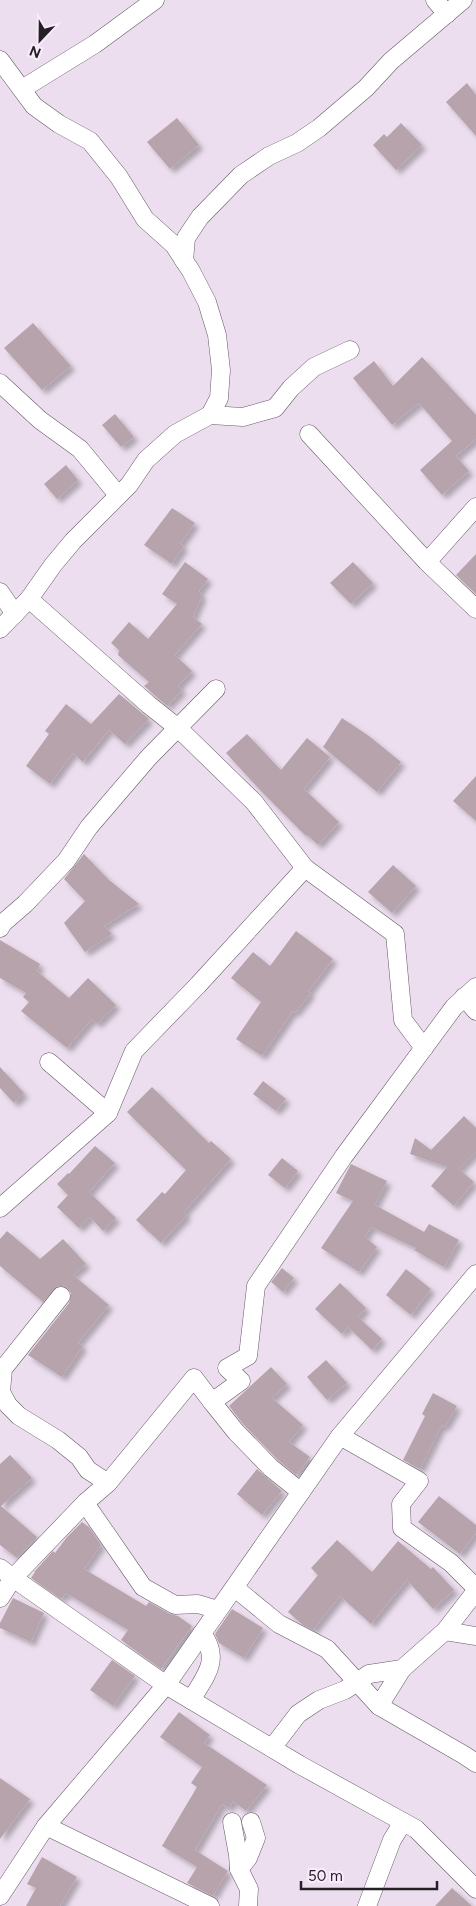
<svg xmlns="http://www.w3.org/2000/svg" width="476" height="1906" viewBox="0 0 476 1906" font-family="Figtree,sans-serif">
<defs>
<filter id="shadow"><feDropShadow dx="4.5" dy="4.5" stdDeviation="2.5" flood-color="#0004"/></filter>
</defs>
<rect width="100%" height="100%" fill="#ecdeee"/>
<g fill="#b7a3ac" filter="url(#shadow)">
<path d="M467,83L476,95V136L446,102Z"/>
<path d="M177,118L199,145L170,169L147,142Z"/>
<path d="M401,123L422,145L396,170L373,145L384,134L387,137Z"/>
<path d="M33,323L71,366L42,390L4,348Z"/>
<path d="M422,357L476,415V439L456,456L469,471L442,495L420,470L452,441L419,403L392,425L353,378L374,361L393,386Z"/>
<path d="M115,414L134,437L121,447L102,425Z"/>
<path d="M66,465L78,480L57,499L44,484Z"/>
<path d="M172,508L195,523L180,544L184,546L172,564L144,545Z"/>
<path d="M476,554V594L456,575Z"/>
<path d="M185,562L208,579L199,591L202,596L193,617L202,624L175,655L192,671L178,686L182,690L167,706L144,686L149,682L118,655L119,650L111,643L129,622L148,639L177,604L162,594Z"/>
<path d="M353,562L373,583L351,604L330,583Z"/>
<path d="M119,694L149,719L125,744L109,730L83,762L73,753L50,784L26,766L49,734L45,731L66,704L91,724Z"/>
<path d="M342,718L369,736L401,762L377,792L323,747Z"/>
<path d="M247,734L281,770L307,738L330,757L304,789L339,822L318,845L307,835L306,836L262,792L226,753Z"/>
<path d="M476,776V821L453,801Z"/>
<path d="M84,854L109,880L139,904L104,926L112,934L85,952L64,923L85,901L64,879Z"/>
<path d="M393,865L416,886L392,913L368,892Z"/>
<path d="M296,931L333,959L308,992L311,993L295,1013L293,1011L262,1056L236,1039L261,1002L231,978L253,952L270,966Z"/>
<path d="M0,940L40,964L37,971L69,998L88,978L116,1005L97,1024L92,1019L67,1048L21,1011L29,1002L23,997L26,993L0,978Z"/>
<path d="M0,1067L24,1093L14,1103L0,1088Z"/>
<path d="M263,1081L286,1099L276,1111L253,1094Z"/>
<path d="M152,1087L209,1143L211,1141L231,1159L184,1212L187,1215L161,1243L136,1220L162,1192L165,1194L186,1170L127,1112Z"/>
<path d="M464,1116L476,1128V1152L459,1169L474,1182L454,1206L431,1186L447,1167L410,1154L415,1138L431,1150Z"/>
<path d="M95,1146L115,1163L89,1192L116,1218L103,1231L90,1217L79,1228L57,1207L68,1195L57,1184L68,1173L69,1174Z"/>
<path d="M282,1158L298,1171L285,1188L268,1175Z"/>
<path d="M351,1164L387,1181L375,1205L424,1232L429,1224L459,1240L444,1267L414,1250L416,1248L371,1227L365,1237L377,1247L359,1272L321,1248L353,1201L336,1193Z"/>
<path d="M7,1231L40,1259L63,1239L86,1264L73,1275L109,1305L78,1343L83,1346L62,1377L28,1355L69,1303L71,1293L67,1287L58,1286L43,1302L0,1266V1239Z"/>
<path d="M282,1268L294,1278L283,1292L271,1282Z"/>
<path d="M406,1269L431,1289L411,1315L386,1295Z"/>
<path d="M340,1283L366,1308L358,1317L382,1339L372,1350L348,1327L342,1334L315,1309Z"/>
<path d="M326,1360L347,1383L327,1400L307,1377Z"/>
<path d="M271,1367L287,1384L272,1398L303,1425L289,1442L310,1457L296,1475L278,1460L244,1425L229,1406Z"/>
<path d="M433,1393L457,1406L445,1427L442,1425L420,1469L403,1460L425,1416L422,1414Z"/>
<path d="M10,1455L32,1478L1,1506L37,1537L17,1558L0,1545V1464Z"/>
<path d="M257,1469L282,1491L262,1515L237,1494Z"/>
<path d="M439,1496L476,1525V1533L460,1554L418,1522Z"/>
<path d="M82,1522L89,1527L101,1545L84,1569L146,1606L149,1602L170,1614L178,1616L192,1626L161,1669L121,1640L128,1630L66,1593L61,1599L31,1578L35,1572H34L53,1551L55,1553L67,1537Z"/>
<path d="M337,1540L372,1572L398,1541L431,1569L433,1567L454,1590L433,1609L407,1580L371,1624L340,1596L313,1630L303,1625L288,1612L318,1575L311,1568Z"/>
<path d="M13,1598L44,1613L31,1642L0,1628V1623Z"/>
<path d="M232,1609L263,1628L244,1658L219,1643L215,1634Z"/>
<path d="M112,1660L135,1676L113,1706L90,1690Z"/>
<path d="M179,1712L210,1735L204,1743L267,1785L246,1811L233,1801L229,1808L222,1804L195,1850L228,1871L213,1896L187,1883L197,1867L162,1846L197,1787L191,1783L202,1767L160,1737Z"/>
<path d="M0,1778L30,1799L0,1839Z"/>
<path d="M42,1857L77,1877L60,1906H26L36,1888L27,1884Z"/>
<path d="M452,1888L472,1906H435Z"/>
</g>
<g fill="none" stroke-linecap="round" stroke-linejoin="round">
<defs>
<g id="street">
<path d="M435,0L447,14"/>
<path d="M0,60L34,106L59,124L90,141L119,177L145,219L174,245L191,271L207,302L217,335L221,370L219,398L210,415"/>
<path d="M22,89L95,44L155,0"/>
<path d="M184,261L186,238L200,217L241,175L269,156L297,143L319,128L366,88L391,61L463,0"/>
<path d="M0,383L40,420L80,449L118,495"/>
<path d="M309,434L427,562L476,609"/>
<path d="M427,562L476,507"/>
<path d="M0,592L15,614"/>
<path d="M29,599L53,565L73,541L129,485L146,460L175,434L210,415L243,417L275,408L291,388L314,367L350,350"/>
<path d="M0,629L29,599L149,705L178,728L254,802L305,868"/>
<path d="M0,928L3,923L25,904L66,861L89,827L149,757L216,689"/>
<path d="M464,997L476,1011"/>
<path d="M49,1062L108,1113"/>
<path d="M0,1208L108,1113L134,1051L198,985L305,868L395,934L403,1020L424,1048"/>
<path d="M476,1274L340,1436L166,1685L300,1765L416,1829L476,1889"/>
<path d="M61,1296L3,1369L1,1392L8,1405L19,1416L58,1440L79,1457L88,1470L108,1483"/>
<path d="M212,1402L236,1432L271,1468L301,1492"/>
<path d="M340,1436L419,1481L401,1504L402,1528L451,1563L476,1588"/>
<path d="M85,1503L143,1587L175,1605L198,1604L218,1610"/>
<path d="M0,1568L13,1578L0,1598"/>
<path d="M235,1588L279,1624L327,1649L379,1706L464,1755L476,1763"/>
<path d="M445,1631L476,1636"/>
<path d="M191,1700C206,1675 221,1660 202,1633"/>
<path d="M379,1706L402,1669"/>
<path d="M272,1748L298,1714L319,1700L345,1690L369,1674L402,1669L445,1631L476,1591"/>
<path d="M232,1822L238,1855L239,1869"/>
<path d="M46,1826L210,1906"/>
<path d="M0,1896L46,1826L166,1685L13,1578L85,1503L108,1483L194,1378L212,1402L241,1381L227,1368L248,1356L256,1286L344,1156L454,1007L476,987"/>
<path d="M248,1906L249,1889L239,1869L248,1858L256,1838L251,1822"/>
<path d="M367,1906L392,1840L403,1822"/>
</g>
</defs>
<use href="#street" stroke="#655967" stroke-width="19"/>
<use href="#street" stroke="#fff" stroke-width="18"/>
</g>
<g transform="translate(40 40) rotate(202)" stroke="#f9ebfb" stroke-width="4" paint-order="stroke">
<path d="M0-4L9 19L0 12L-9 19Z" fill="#252026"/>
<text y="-8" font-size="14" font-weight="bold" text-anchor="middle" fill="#252026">N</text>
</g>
<path d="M301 1881v8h136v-8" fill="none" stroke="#252026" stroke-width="2.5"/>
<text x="308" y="1881" font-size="15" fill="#252026" stroke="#f9ebfb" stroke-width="4" paint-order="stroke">50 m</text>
</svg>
